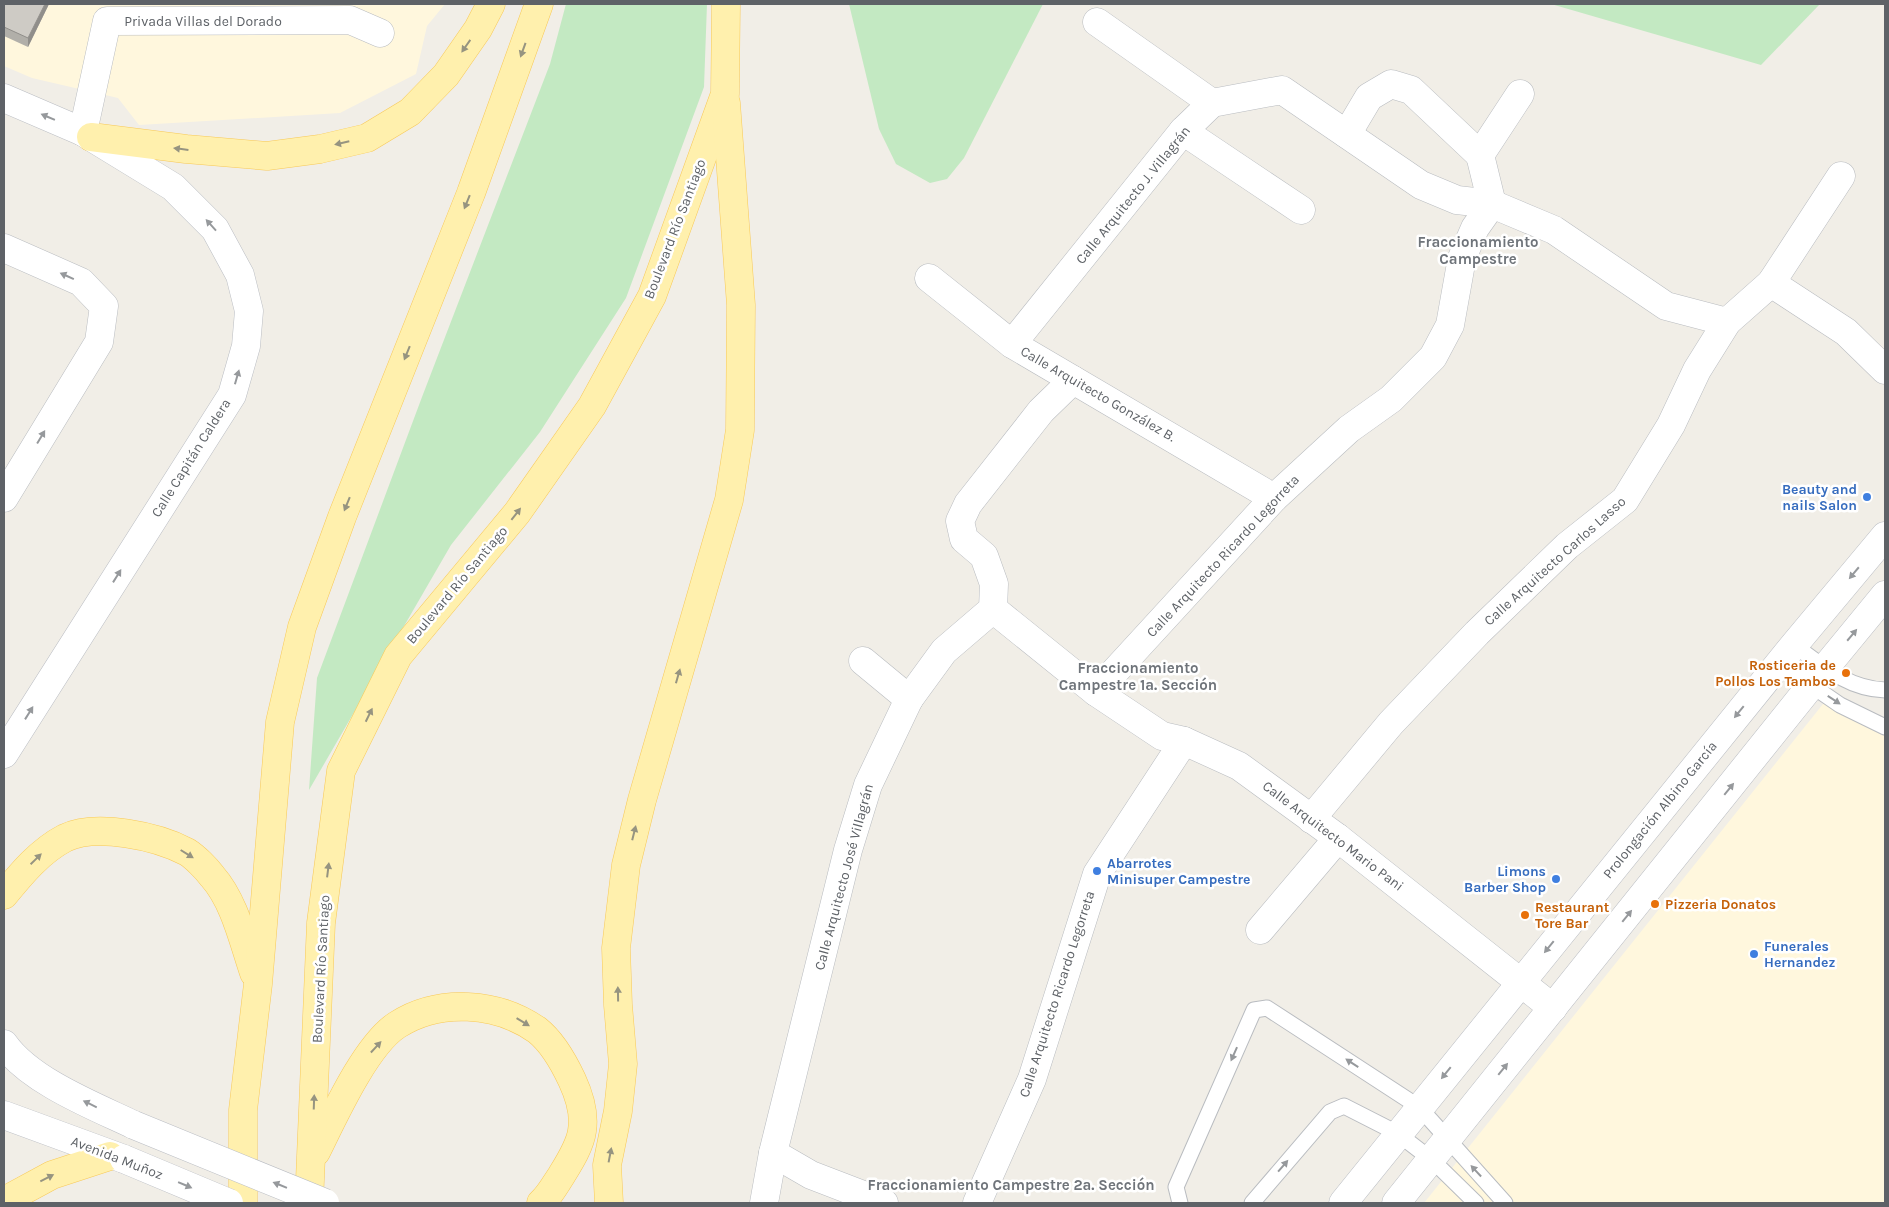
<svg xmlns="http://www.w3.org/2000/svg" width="1889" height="1207" viewBox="0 0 1889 1207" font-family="Karla,sans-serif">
<rect width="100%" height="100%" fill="#f1eee7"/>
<g fill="#fff7dd">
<path d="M4,4H445L427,26L416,74L340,113L139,125L118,98L32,78L4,66Z"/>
<path d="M1827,699L1885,735V1203H1424Z"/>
</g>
<g fill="#c3e9c2">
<path d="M566,4H707L704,87L626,298L540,432L451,545L309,790L317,678L422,397L550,64Z"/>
<path d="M849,4H1043L964,158L947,179L930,183L896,164L879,129Z"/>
<path d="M1551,4H1820L1761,65Z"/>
</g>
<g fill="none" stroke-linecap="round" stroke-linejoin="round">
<defs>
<g id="service">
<path d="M1794,645C1822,666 1849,689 1885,690"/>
<path d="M1779,663L1840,705L1885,727"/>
<path d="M1180,1203L1176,1187L1254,1010L1267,1008L1419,1107L1505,1203"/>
<path d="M1252,1203L1330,1112L1344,1106L1397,1133L1432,1160L1476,1203"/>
</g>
<g id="minor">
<path d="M1097,22L1212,103"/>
<path d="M1183,131L1301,210"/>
<path d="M83,132L107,21L350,20L380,33"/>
<path d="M1347,134L1369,97L1391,84L1411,90L1480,155"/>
<path d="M4,248L81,282L104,306L99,342L4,498"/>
<path d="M929,278L1012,344L1274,498"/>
<path d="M1771,283L1846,332L1885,370"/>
<path d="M1012,344L1183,131L1212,103L1282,90L1421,185L1457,200L1492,204L1554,230L1666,306L1727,322"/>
<path d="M993,609L1096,692L1162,736L1184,741L1239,766L1338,838L1553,1008"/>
<path d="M863,661L909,699"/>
<path d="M1096,692L1274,498L1349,429L1391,399L1433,357L1450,325L1462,258L1475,228L1492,204L1480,155L1520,94"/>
<path d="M1311,819L1391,723L1477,633L1567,546L1625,500L1671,425L1697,370L1727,322L1771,283L1841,176"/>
<path d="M1260,930L1338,838"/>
<path d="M773,1153L811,1175L884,1203"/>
<path d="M764,1203L773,1153L848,850L868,785L909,699L944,651L993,609L994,584L984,556L964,539L960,521L968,504L1041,411L1073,380"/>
<path d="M977,1203L1032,1079L1097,874L1184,741"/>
</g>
<g id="secondary">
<path d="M4,98L83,132L173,187L215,229L240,275L249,311L246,346L232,395L4,754"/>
<path d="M4,1044C30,1081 94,1106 134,1125"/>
<path d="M4,1115L124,1159"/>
<path d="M1343,1203L1794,645L1885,536"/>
<path d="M1396,1203L1825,668L1885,595"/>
</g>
<g id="primary">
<path d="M91,137L186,149L267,156L320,149L367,138L410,112L446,75L478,29L491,4"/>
<path d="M4,895C21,874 40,851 65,838C96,823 157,836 187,852C195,857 206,868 212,876C235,902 243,941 254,973"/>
<path d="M316,1152C333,1118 365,1046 397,1025C439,998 497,1002 537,1030C551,1041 564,1063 572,1080C579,1095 585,1113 582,1131C580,1146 569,1163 561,1176C555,1185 549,1196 541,1203"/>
<path d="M4,1201L52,1175L110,1156"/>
<path d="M243,1203V1110L258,984L280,722L302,627L342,517L471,193L539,4"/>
<path d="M309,1203L321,923L341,771L398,656L517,513L592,406L652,296L725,94L726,4"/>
<path d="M609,1203L607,1165L618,1111L623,1064L618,1005L616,948L626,865L642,800L729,500L740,430L741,305L726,103"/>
</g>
</defs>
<use href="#service" stroke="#b9bcc0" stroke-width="17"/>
<use href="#minor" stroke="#b9bcc0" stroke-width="29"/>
<use href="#secondary" stroke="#babdc3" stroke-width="29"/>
<use href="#primary" stroke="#f8c958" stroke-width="29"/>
<use href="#service" stroke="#fff" stroke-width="15"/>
<use href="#minor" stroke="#fff" stroke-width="28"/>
<use href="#secondary" stroke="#fff" stroke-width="28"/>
<use href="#primary" stroke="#fff0ad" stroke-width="28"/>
<defs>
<g id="secondary-bridge">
<path d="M134,1125L325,1203"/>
<path d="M124,1159L229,1203"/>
</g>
</defs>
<use href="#secondary-bridge" stroke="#babdc3" stroke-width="29" stroke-linecap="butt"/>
<use href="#secondary-bridge" stroke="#fff" stroke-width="28"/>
</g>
<path fill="#b1afa9" d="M4,4H49L28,47L4,36Z"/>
<path fill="#908e8a" d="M45,4H49L28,47V38Z"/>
<path fill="#cecbc5" stroke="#908e8a" d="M4,4H45L28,38L4,27Z"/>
<defs><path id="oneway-solid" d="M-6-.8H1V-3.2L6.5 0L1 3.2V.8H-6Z" transform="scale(1.25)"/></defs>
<g fill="#969480">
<use href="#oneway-solid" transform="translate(466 46) rotate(125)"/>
<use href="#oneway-solid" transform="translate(523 50) rotate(110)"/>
<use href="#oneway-solid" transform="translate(342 143) rotate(167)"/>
<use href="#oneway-solid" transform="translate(181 149) rotate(-173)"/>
<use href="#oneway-solid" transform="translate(467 202) rotate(112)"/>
<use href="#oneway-solid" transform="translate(407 353) rotate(112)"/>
<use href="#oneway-solid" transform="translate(347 504) rotate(112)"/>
<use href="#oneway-solid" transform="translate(516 514) rotate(-52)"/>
<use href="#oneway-solid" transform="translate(678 676) rotate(-74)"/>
<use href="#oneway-solid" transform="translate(369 715) rotate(-64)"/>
<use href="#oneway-solid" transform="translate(634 833) rotate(-76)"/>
<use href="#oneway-solid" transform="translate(187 854) rotate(32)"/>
<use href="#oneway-solid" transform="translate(36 859) rotate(-44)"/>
<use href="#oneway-solid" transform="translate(328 870) rotate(-83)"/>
<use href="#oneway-solid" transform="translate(618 994) rotate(-91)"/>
<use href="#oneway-solid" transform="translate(523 1022) rotate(31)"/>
<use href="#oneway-solid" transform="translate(376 1047) rotate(-47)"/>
<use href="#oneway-solid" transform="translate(314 1102) rotate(-88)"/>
<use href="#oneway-solid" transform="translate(610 1155) rotate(-79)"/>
<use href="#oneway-solid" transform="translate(47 1178) rotate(-27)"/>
</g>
<g fill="#96999c">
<use href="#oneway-solid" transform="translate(48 117) rotate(-157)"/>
<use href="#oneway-solid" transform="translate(211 225) rotate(-132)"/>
<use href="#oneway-solid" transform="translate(67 276) rotate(-156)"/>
<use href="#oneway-solid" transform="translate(237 377) rotate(-74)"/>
<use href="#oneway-solid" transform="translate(41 437) rotate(-59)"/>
<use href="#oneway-solid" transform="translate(1854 573) rotate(130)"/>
<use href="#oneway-solid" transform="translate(117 576) rotate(-58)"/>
<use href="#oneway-solid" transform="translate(1852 635) rotate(-50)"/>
<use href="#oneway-solid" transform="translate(1834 700) rotate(33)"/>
<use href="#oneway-solid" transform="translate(1739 712) rotate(129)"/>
<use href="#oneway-solid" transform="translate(29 713) rotate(-58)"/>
<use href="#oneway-solid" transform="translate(1729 789) rotate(-51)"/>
<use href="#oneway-solid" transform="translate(1627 916) rotate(-51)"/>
<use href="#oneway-solid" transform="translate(1549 947) rotate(129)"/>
<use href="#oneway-solid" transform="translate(1234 1054) rotate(114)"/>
<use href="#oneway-solid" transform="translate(1352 1063) rotate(-147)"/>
<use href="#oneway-solid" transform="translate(1503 1069) rotate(-51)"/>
<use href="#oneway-solid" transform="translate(1446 1073) rotate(129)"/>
<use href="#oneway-solid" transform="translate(90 1104) rotate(-154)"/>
<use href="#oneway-solid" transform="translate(1283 1166) rotate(-49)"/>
<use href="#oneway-solid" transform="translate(1476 1171) rotate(-133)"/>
<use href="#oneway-solid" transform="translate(185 1185) rotate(23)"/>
<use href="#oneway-solid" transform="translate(280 1185) rotate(-158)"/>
</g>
<g fill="#3f7fe0" stroke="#fff" stroke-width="2">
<circle cx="1867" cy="497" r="5"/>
<circle cx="1097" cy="871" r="5"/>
<circle cx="1556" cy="879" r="5"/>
<circle cx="1754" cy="954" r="5"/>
</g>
<g fill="#e8710a" stroke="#fff" stroke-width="2">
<circle cx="1846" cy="673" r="5"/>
<circle cx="1655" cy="904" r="5"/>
<circle cx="1525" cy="915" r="5"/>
</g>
<g text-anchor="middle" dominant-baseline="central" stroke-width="5" stroke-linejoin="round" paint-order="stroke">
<g font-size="14" fill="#5e6267" stroke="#fff">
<text x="203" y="21">Privada Villas del Dorado</text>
<text transform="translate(1133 195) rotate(-51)">Calle Arquitecto J. Villagrán</text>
<text transform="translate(675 229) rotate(-69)">Boulevard Río Santiago</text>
<text transform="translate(1098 394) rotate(30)">Calle Arquitecto González B.</text>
<text transform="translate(191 458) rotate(-58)">Calle Capitán Caldera</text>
<text transform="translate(1223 556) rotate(-47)">Calle Arquitecto Ricardo Legorreta</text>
<text transform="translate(1555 561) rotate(-42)">Calle Arquitecto Carlos Lasso</text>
<text transform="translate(457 585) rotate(-50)">Boulevard Río Santiago</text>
<text transform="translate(1660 810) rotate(-51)">Prolongación Albino García</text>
<text transform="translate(1333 836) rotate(37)">Calle Arquitecto Mario Pani</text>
<text transform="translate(844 877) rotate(-75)">Calle Arquitecto José Villagrán</text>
<text transform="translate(321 969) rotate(-87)">Boulevard Río Santiago</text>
<text transform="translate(1057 994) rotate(-72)">Calle Arquitecto Ricardo Legorreta</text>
<text transform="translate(117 1158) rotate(21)">Avenida Muñoz</text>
</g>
<g font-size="14" font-weight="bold" fill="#366cbe" stroke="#fff" text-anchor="end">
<text x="1857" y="489">Beauty and<tspan x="1857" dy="16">nails Salon</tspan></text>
<text x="1107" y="863" text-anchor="start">Abarrotes<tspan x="1107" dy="16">Minisuper Campestre</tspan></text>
<text x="1546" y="871">Limons<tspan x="1546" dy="16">Barber Shop</tspan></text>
<text x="1764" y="946" text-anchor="start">Funerales<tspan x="1764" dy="16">Hernandez</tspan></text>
</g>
<g font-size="14" font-weight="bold" fill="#c56008" stroke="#fff" text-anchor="start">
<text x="1836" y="665" text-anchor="end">Rosticeria de<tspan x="1836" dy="16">Pollos Los Tambos</tspan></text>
<text x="1665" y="904">Pizzeria Donatos</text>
<text x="1535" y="907">Restaurant<tspan x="1535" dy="16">Tore Bar</tspan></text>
</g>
<g font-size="15" font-weight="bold" fill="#6f747a" stroke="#fff">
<text x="1478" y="242">Fraccionamiento<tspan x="1478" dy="17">Campestre</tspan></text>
<text x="1138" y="668">Fraccionamiento<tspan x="1138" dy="17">Campestre 1a. Sección</tspan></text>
<text x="1011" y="1185">Fraccionamiento Campestre 2a. Sección</text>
</g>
</g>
<rect width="1889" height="1207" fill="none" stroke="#5e6267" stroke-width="10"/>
</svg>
